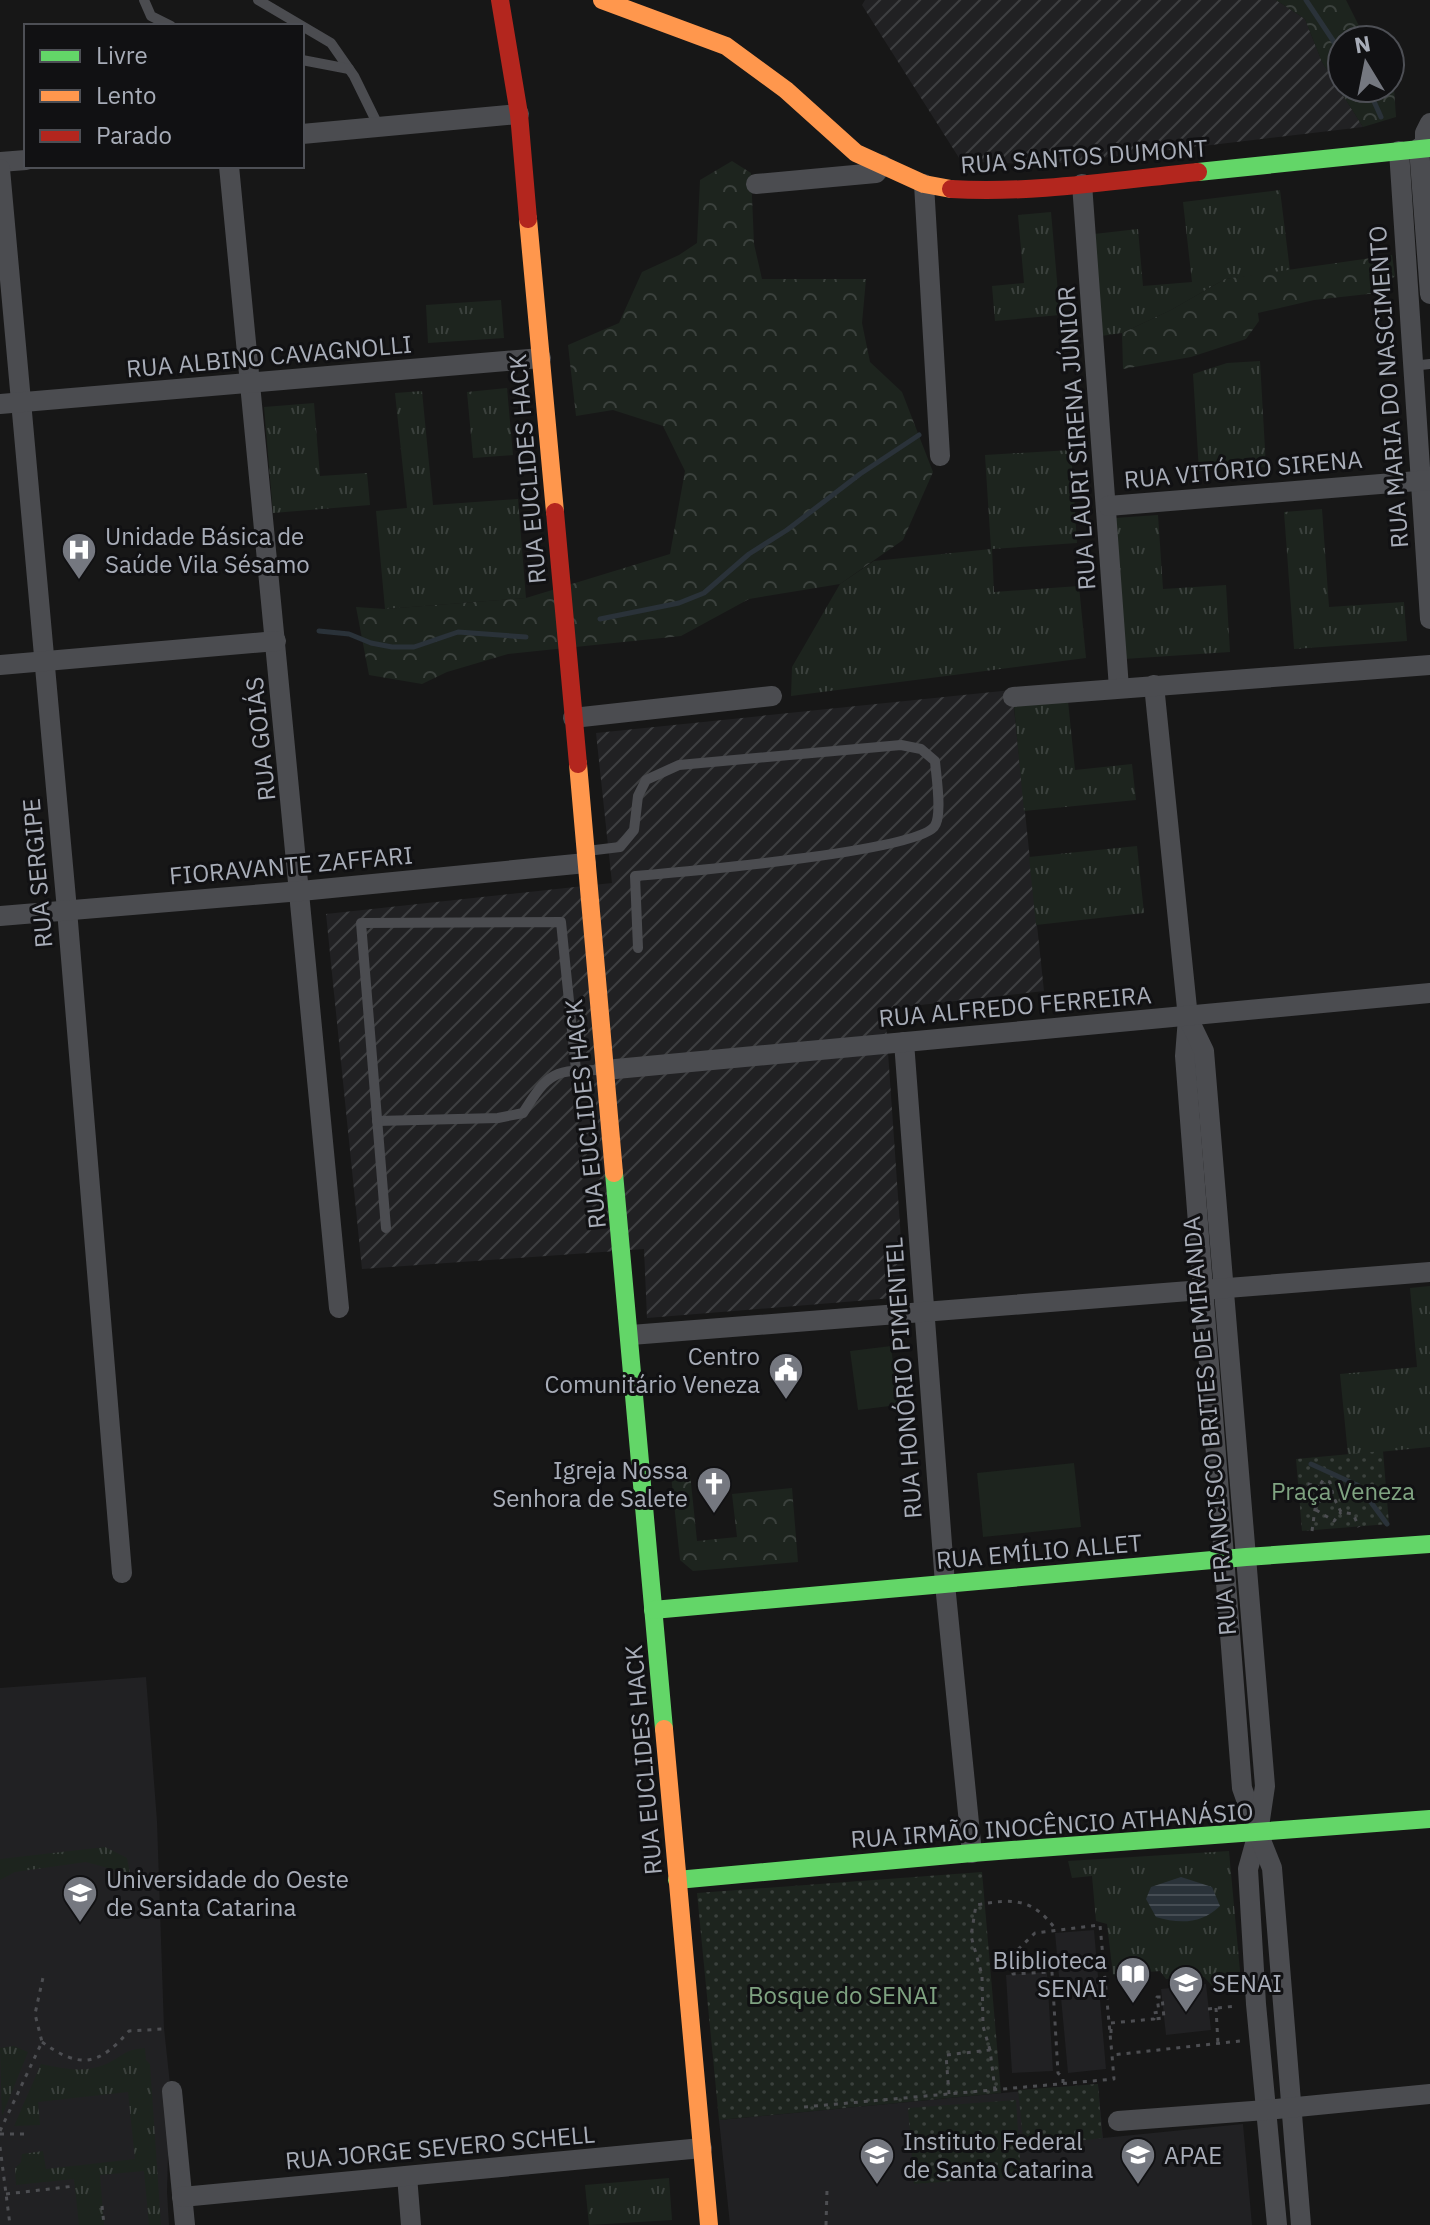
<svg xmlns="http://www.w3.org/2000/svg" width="1430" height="2225" viewBox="0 0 1430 2225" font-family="'IBM Plex Sans',sans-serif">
<defs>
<pattern id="industrial-furrows" width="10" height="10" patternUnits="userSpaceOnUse" patternTransform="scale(2)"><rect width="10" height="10" fill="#212123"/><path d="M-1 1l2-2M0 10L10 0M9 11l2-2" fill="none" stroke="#3e3f41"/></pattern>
<pattern id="grass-tufts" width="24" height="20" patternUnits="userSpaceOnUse" patternTransform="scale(2)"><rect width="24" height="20" fill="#1d241e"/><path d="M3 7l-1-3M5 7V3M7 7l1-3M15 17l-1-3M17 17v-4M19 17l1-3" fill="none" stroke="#3b413d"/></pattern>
<pattern id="forest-crowns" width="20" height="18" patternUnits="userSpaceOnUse" patternTransform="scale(2)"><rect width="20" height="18" fill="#1d241e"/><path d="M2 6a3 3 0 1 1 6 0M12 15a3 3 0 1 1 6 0" fill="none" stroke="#3b413d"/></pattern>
<pattern id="park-dots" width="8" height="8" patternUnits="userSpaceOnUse" patternTransform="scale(2)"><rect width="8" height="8" fill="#1d241e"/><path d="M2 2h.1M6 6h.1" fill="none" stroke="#3b413d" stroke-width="1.8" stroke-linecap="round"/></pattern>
<pattern id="water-rules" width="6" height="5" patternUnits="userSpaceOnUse" patternTransform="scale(2)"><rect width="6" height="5" fill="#2a3239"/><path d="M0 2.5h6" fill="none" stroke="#464d54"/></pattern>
</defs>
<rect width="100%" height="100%" fill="#171717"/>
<g fill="#212123">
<path d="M146,1677L157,1821L164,2028L170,2084L167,2192L169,2225H0V1688Z"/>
<path d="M1094,1930L1106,2069L1068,2073L1055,1933Z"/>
<path d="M1047,1972L1053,2071L1012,2073L1006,1975Z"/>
<path d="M1206,1984L1211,2030L1166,2035L1161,1989Z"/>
<path d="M1098,2084L1103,2138L1243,2124L1252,2225H730L719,2120Z"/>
</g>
<g fill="url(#industrial-furrows)">
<path d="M865,0H1276L1305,19L1322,62L1363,127L1043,165L961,161L862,5Z"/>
<path d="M1012,690L1044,991L885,1009L905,1297L647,1318L644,1249L362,1269L326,914L612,883L596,733Z"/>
</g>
<g fill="url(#grass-tufts)">
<path d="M1280,190L1290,271L1225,279L1171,310L1122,333L1101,336L1094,234L1138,229L1143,286L1192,282L1183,202Z"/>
<path d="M1051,212L1060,315L995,321L992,286L1024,283L1018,215Z"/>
<path d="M501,300L504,338L428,343L426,305Z"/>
<path d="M1260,361L1266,467L1199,471L1193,374L1227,363Z"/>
<path d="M507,388L513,455L473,458L467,392Z"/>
<path d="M422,391L433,505L518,499L526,598L385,609L376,511L407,508L395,393Z"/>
<path d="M314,403L320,476L367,473L370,505L273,513L264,407Z"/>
<path d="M1071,450L1077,543L992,549L994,592L1079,586L1086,658L791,696L792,667L840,584L874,561L991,549L985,455Z"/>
<path d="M1322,509L1329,607L1404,602L1407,641L1294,649L1284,512Z"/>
<path d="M1158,515L1163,589L1226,585L1230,652L1124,659L1115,518Z"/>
<path d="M1068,701L1075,770L1132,764L1136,800L1024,811L1014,706Z"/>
<path d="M1137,846L1144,913L1036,925L1029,857Z"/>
<path d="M1430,1286V1447L1348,1455L1340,1374L1417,1367L1410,1288Z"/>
<path d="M105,1847L127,1858L130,1874L86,1862L15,1872L0,1880V1859Z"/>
<path d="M1229,1851L1242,1993L1217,1991L1204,1977L1166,1979L1160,1971L1113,1975L1107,1924L1096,1921L1092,1876L1072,1878L1068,1861Z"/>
<path d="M14,2046L28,2052L2,2116L0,2048Z"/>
<path d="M145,2048L146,2060L150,2064L161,2225H149L144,2171L100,2175L104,2225H79L74,2179L16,2185L15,2168L21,2162L22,2154L43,2151L46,2169L135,2159L128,2092L38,2102L40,2125L14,2126L41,2064C65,2069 88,2074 110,2062C127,2053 125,2050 145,2048Z"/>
<path d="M669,2178L672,2220L589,2225L585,2185Z"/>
</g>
<g fill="url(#forest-crowns)">
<path d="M1276,0H1346L1366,40H1342V88H1390V82L1394,88L1396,117L1363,127L1322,62L1305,19Z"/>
<path d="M732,161L751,173L754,244L762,279H866L862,323L870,362L902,392L933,472L903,540L840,584L749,599L681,636L508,654L447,672L422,684L369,675L356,607L385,609L526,598L670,554L685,471L663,426L613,410L576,416L568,345L619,323L642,272L679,255L697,243L700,180Z"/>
<path d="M1392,255L1395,276L1377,293L1314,300L1258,313L1259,321L1246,339L1191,357L1123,369L1122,333L1171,310L1225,279Z"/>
<path d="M690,1473L697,1541L737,1537L732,1494L792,1488L798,1562L693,1571L680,1560L671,1475Z"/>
</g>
<g fill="url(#park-dots)">
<path d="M1383,1451L1389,1524L1302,1531L1296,1459Z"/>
<path d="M982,1872L1001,2093L719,2120L697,1893Z"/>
<path d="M1098,2084L1102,2138L1024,2147L1018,2090Z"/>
<path d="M1016,2100L1021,2176L914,2184L908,2108Z"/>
</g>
<g fill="#1d241e">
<path d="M891,1346L898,1405L858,1410L850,1351Z"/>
<path d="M1074,1463L1081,1527L983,1537L977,1473Z"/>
</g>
<path fill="url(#water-rules)" d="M1181,1877L1212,1887L1220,1906C1202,1924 1179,1924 1156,1917L1146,1899L1151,1887Z"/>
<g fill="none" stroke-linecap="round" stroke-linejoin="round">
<g stroke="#2a3239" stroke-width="5">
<path d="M1306,0L1342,54"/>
<path d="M1368,88L1381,117"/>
<path d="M600,619L679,603L704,593L749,554L787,530L860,474L919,435"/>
<path d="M319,631L349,634L371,643L392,647H414L458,632L526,637"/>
<path d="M1311,1464L1359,1486L1387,1524"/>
</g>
<g stroke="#4d4e52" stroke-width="3" stroke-dasharray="4 6" stroke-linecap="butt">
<path d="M1308,1484L1319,1487"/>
<path d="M1316,1510L1334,1521L1341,1512"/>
<path d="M1312,1531L1315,1509L1322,1497L1319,1487L1323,1480L1330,1482L1333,1496L1341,1512L1353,1514L1359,1527"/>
<path d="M1216,2008L1218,2044"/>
<path d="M1208,2009L1236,2006"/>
<path d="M1111,2033V2023L1154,2019L1153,2013L1159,2012L1157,1997H1162L1164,2018L1154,2019"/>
<path d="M42,2042C81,2070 99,2065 129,2031L163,2029"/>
<path d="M990,2050L983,2026L982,1975L971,1936L976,1905C1014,1898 1033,1898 1057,1931"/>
<path d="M1063,2083V2077L1058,2073L1052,1972L1013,1974L1012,1955L1035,1933L1100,1925L1112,2055"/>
<path d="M949,2094L946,2055L990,2050L995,2090"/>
<path d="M804,2107L1114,2079L1112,2055L1240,2041"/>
<path d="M0,2131L42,2042L35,2014L44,1973"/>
<path d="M0,2134H24"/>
<path d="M0,2147L10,2225"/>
<path d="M6,2194L75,2186"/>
<path d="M102,2206L104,2225"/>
<path d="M826,2225L827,2190"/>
</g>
<g stroke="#4b4c50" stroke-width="10">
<path d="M144,0L151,16L171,26"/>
<path d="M258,0L331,43L354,76L379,127"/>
<path d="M302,60L349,69"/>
<path d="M1412,366L1430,364"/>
<path d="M587,851L620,847L634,830L638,796L646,780L679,765L901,745L921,749L935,761C936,775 943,817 934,827C912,852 681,872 635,876L638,948"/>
<path d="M377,1121L498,1118L523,1113C549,1071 554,1070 603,1070"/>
<path d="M386,1228L361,923L561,922L576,1070"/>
</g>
<g stroke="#4b4c50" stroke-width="20">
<path d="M302,134L519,114"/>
<path d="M1425,147V133L1430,123"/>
<path d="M1419,148L1430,294"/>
<path d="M1399,151L1430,619"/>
<path d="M0,162L26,160"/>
<path d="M229,166L339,1308"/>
<path d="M0,169L67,910L122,1573"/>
<path d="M756,184L876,173L882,165"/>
<path d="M924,184L940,456"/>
<path d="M1082,184L1119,688"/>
<path d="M0,404L541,358"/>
<path d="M1108,506L1430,480"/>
<path d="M0,665L276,641"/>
<path d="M1154,685L1188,1018L1185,1056L1242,1788L1258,1833L1248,1869L1256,2004L1277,2225"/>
<path d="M1013,697L1430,665"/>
<path d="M573,718L772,696"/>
<path d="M0,916L301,891L586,863"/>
<path d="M1188,1018L1204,1051L1265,1786L1258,1833L1272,1868L1301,2225"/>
<path d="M904,1042L945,1584L972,1853"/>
<path d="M605,1070L1430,993"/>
<path d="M631,1335L1430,1272"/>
<path d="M172,2091L185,2225"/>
<path d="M1118,2121L1266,2110L1430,2094"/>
<path d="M407,2176L411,2225"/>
<path d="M182,2197L702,2148"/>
</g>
<g stroke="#63d668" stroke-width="18">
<path d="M1198,172L1430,148"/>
<path d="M614,1173L664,1729"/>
<path d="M653,1610L1246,1557L1430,1544"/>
<path d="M677,1880L972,1853L1430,1819"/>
</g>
<g stroke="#ff974d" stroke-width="18">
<path d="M602,0L726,46L786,90L856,153L924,184L951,189"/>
<path d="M528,219L555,512"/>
<path d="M578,764L614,1173"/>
<path d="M664,1729L709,2225"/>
</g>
<g stroke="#b3261e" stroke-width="18">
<path d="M500,0L519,114L528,219"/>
<path d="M951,189C1032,194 1117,180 1198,172"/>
<path d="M555,512L578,764"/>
</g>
</g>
<defs>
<symbol id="hospital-pin" viewBox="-11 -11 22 30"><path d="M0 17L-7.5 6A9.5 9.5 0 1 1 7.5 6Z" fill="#757880" stroke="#111113"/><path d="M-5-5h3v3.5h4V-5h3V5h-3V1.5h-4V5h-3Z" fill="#fff"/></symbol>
<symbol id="civic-pin" viewBox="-11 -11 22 30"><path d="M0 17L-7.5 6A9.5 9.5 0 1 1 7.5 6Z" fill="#757880" stroke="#111113"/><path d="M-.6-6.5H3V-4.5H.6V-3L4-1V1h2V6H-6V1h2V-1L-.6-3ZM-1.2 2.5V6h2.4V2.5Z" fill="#fff"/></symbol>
<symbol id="church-pin" viewBox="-11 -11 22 30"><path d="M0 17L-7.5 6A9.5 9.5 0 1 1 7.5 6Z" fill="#757880" stroke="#111113"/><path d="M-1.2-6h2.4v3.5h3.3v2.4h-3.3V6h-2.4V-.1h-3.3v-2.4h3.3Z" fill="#fff"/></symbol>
<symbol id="university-pin" viewBox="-11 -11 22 30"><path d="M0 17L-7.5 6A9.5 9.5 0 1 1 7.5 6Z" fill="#757880" stroke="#111113"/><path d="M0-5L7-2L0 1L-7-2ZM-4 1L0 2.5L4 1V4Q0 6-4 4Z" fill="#fff"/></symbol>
<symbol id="library-pin" viewBox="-11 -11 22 30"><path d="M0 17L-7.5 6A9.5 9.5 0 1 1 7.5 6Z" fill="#757880" stroke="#111113"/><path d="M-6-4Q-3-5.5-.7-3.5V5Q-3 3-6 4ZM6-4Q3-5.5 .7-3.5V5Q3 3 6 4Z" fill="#fff"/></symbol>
<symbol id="school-pin" viewBox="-11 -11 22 30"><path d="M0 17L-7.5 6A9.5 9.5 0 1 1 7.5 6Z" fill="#757880" stroke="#111113"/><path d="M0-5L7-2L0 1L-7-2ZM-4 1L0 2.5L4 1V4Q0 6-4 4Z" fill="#fff"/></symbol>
</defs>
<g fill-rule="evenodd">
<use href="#hospital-pin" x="59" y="530" width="40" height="54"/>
<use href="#civic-pin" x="766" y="1350" width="40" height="54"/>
<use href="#church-pin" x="694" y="1464" width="40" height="54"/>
<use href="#university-pin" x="60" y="1873" width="40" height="54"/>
<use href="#library-pin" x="1113" y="1954" width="40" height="54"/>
<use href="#university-pin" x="1166" y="1963" width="40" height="54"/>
<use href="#university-pin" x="857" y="2135" width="40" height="54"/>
<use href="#school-pin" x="1118" y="2135" width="40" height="54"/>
</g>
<g text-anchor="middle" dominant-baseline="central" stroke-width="6" stroke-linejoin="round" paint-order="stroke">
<g font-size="24" fill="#a8adb8" stroke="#111113">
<text transform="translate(1084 156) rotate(-4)">RUA SANTOS DUMONT</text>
<text transform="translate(269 356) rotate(-5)">RUA ALBINO CAVAGNOLLI</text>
<text transform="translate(1388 387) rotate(-94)">RUA MARIA DO NASCIMENTO</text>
<text transform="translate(1076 438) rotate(-94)">RUA LAURI SIRENA JÚNIOR</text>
<text transform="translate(527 469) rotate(-95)">RUA EUCLIDES HACK</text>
<text transform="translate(1243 469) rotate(-5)">RUA VITÓRIO SIRENA</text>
<text transform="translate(260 739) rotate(-96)">RUA GOIÁS</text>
<text transform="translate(291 865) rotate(-5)">FIORAVANTE ZAFFARI</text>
<text transform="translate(37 873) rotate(-95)">RUA SERGIPE</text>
<text transform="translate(1015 1006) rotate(-5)">RUA ALFREDO FERREIRA</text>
<text transform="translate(585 1114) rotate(-96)">RUA EUCLIDES HACK</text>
<text transform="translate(903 1378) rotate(-94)">RUA HONÓRIO PIMENTEL</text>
<text transform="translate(1209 1426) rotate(-95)">RUA FRANCISCO BRITES DE MIRANDA</text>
<text transform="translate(1039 1551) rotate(-5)">RUA EMÍLIO ALLET</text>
<text transform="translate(643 1760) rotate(-95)">RUA EUCLIDES HACK</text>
<text transform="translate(1052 1825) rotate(-4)">RUA IRMÃO INOCÊNCIO ATHANÁSIO</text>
<text transform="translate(440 2147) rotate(-5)">RUA JORGE SEVERO SCHELL</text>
</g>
<g font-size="24" fill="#a8adb8" stroke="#111113" text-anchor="start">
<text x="105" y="536">Unidade Básica de<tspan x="105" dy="28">Saúde Vila Sésamo</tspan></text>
<text x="760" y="1356" text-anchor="end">Centro<tspan x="760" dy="28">Comunitário Veneza</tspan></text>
<text x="688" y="1470" text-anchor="end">Igreja Nossa<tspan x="688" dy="28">Senhora de Salete</tspan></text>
<text x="106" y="1879">Universidade do Oeste<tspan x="106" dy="28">de Santa Catarina</tspan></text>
<text x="1107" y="1960" text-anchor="end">Bliblioteca<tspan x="1107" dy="28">SENAI</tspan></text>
<text x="1212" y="1983">SENAI</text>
<text x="903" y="2141">Instituto Federal<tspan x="903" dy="28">de Santa Catarina</tspan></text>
<text x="1164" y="2155">APAE</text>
</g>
<g font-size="24" fill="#7fa381" stroke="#111113">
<text x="1343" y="1491">Praça Veneza</text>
<text x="843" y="1995">Bosque do SENAI</text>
</g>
</g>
<rect x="24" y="24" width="280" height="144" fill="#111113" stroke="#4d4f55" stroke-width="2"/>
<rect x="40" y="50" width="40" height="12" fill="#63d668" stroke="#4d4f55" stroke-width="2"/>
<text x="96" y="64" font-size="24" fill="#a8adb8">Livre</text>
<rect x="40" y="90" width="40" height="12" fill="#ff974d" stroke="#4d4f55" stroke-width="2"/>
<text x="96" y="104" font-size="24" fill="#a8adb8">Lento</text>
<rect x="40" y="130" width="40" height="12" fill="#b3261e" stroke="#4d4f55" stroke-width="2"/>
<text x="96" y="144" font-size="24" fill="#a8adb8">Parado</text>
<g transform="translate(1366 64) rotate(350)"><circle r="38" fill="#111113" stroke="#4d4f55" stroke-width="2"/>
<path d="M0-6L14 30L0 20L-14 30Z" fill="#757880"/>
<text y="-12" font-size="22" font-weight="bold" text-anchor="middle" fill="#a8adb8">N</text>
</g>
</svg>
